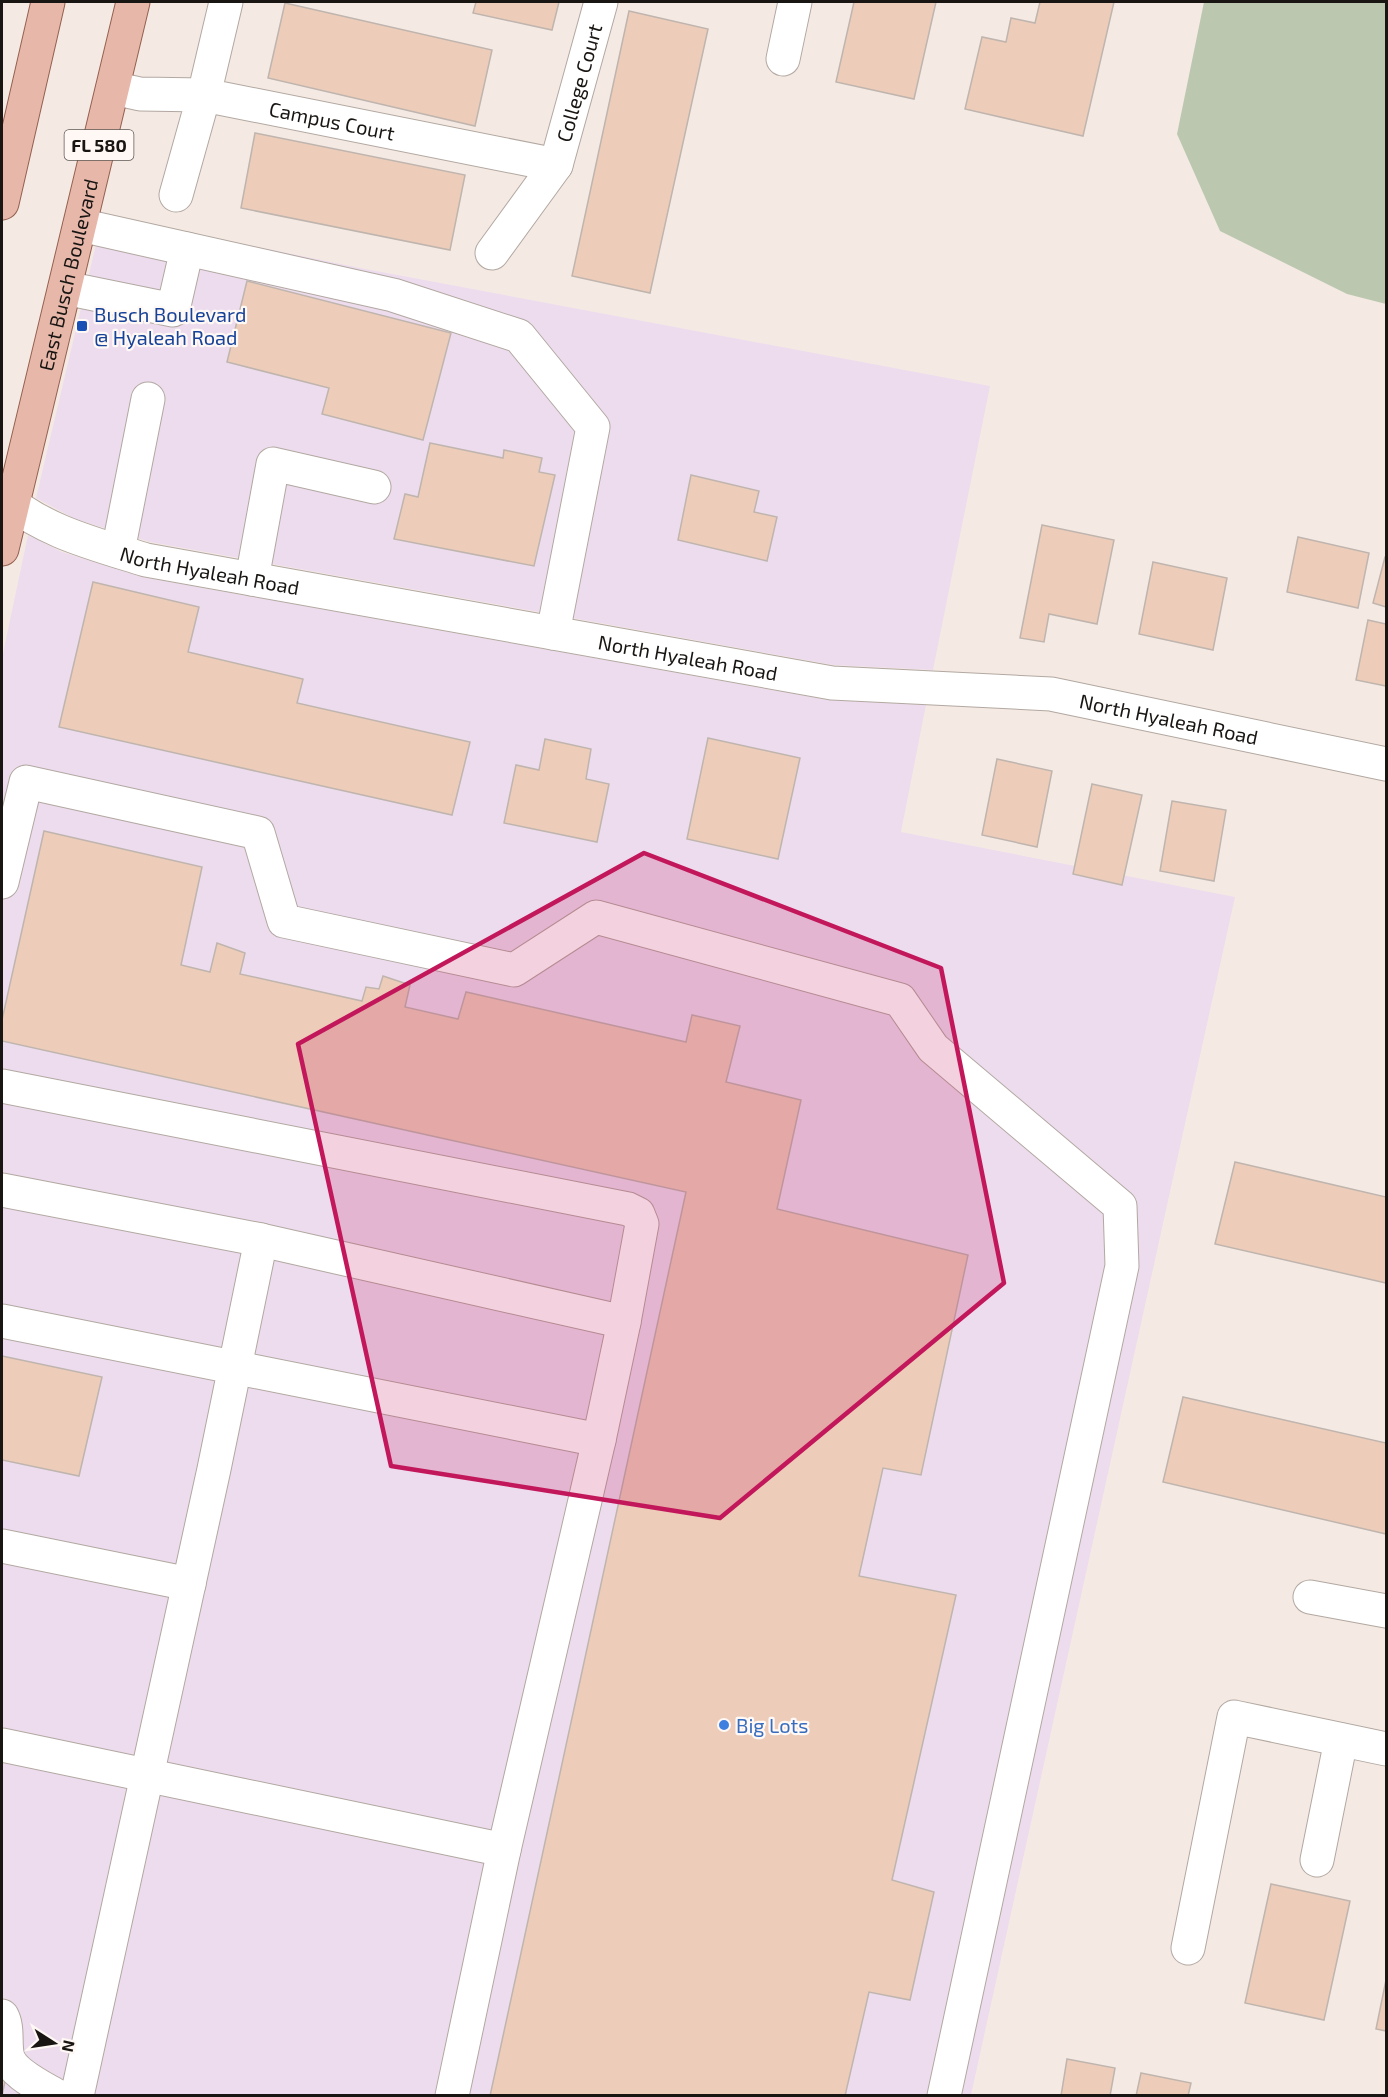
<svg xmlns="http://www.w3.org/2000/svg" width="1388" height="2097" viewBox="0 0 1388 2097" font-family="'Exo 2',sans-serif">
<rect width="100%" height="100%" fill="#f5eae3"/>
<g fill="#eddcee">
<path d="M103,215L360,268L990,386L933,670L833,665L150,542L75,519L36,498Z"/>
<path d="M28,535L62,552L142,577L828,700L926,705L901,832L1235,897L971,2095L2,2096V658Z"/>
</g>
<path fill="#bbc8af" d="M1204,2H1386V304L1347,294L1220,231L1177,134Z"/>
<g fill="#edcdb9" stroke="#bfb5ae" stroke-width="1.5">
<path d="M476,2H559L552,30L473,13Z"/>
<path d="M854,2H936L914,99L836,82Z"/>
<path d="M1040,2H1114L1083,136L965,109L982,37L1006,42L1011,18L1035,23Z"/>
<path d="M285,3L492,50L475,126L268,78Z"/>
<path d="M629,11L708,29L650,293L572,276Z"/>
<path d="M255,133L465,175L450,250L241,208Z"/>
<path d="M247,281L451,333L423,440L322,414L329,388L227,362Z"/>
<path d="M430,443L503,458L504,450L542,458L539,472L555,475L534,566L394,539L405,494L418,497Z"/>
<path d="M691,475L759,491L754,512L777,517L767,561L678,540Z"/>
<path d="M1042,525L1114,540L1097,624L1049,614L1044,642L1020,638Z"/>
<path d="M1298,537L1369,553L1358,608L1287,592Z"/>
<path d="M1385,557H1386V607L1373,603Z"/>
<path d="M1153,562L1227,578L1213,650L1139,634Z"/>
<path d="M93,582L199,607L188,652L303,679L297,703L470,742L452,815L59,727Z"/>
<path d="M1368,620L1386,624V686L1356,680Z"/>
<path d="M708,738L800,758L778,859L687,839Z"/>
<path d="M545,739L591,749L586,779L609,784L597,842L504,823L516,765L539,770Z"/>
<path d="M997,759L1052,771L1037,847L982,835Z"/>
<path d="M1092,784L1142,795L1122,885L1073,874Z"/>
<path d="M1172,801L1226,810L1214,881L1160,871Z"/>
<path d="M44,831L202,867L181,965L210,972L217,943L245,953L240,974L362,1001L366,987L379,989L383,976L410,985L405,1007L458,1019L466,992L686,1042L692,1015L740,1026L726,1082L801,1100L777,1209L968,1255L921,1475L883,1468L859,1576L956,1595L892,1880L934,1892L910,2000L869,1992L845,2096H490L686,1192L2,1041V1020Z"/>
<path d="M1235,1162L1386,1197V1283L1215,1244Z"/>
<path d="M2,1356L102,1377L79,1476L2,1460Z"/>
<path d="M1183,1397L1386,1443V1534L1163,1482Z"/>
<path d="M1271,1884L1350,1901L1324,2020L1245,2003Z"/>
<path d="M1386,1980V2031L1376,2029Z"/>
<path d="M1067,2059L1115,2068L1110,2096H1061Z"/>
<path d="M1141,2073L1191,2083L1188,2096H1136Z"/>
<path d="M2,2080L5,2081L2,2096Z"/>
</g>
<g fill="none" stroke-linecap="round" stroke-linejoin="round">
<defs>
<g id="minor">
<path id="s1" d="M226,2L204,95L556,165"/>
<path d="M783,59L795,2"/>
<path d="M113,88L140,94L204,95L176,195"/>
<path d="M80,225L393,295L519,336L593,427L553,633"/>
<path id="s2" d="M492,253L556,165L601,2"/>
<path d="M65,288L173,310L187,249"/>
<path id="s3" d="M2,495C41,531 95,544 146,560L832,683L1051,694L1386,764"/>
<path d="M118,551L148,399"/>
<path d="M252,579L273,464L374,487"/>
<path d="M2,882L26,782L258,833L284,921L514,970L596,917L900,1000L933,1048L1120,1206L1122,1266L944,2096"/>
<path d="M2,1086L628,1209L638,1214L642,1224L624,1322"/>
<path d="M2,1190L261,1240L624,1322L599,1440"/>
<path d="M2,1321L599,1440L504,1850L452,2096"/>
<path d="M2,1546L189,1584"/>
<path d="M1310,1597L1386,1611"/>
<path d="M2,1745L504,1850"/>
<path d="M1317,1860L1341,1740"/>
<path d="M1188,1948L1234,1717L1386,1749"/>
<path d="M2,2016C8,2027 5,2040 7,2053C9,2072 42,2087 57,2096"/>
<path d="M77,2096L214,1469L261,1240"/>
</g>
<g id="major">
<path d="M2,203L48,2"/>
<path id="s4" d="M2,549L133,2"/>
</g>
</defs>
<use href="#minor" stroke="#b2a8a1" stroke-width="35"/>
<use href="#major" stroke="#946050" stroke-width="35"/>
<use href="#minor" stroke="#fff" stroke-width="33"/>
<use href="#major" stroke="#e7b8aa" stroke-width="33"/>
</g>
<path fill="#c2185b" fill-opacity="0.2" stroke="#c2185b" stroke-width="4.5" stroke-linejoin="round" d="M644,853L941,968L1004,1283L720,1518L391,1466L298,1044Z"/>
<rect fill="#1a4fb4" stroke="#fff8f4" stroke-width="2" x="76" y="320" width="12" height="12" rx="3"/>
<circle fill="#3f7fe0" stroke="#fff8f4" stroke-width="2" cx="724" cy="1725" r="6"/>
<g text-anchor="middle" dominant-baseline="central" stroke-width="4.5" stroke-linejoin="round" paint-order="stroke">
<rect fill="#fff8f4" stroke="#5e5956" stroke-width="1.5" x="64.5" y="130" width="69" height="30" rx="4.5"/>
<g font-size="18" font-weight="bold" fill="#191513">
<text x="99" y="145">FL 580</text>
</g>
<g font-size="20" fill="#191513" stroke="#fff8f4">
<text stroke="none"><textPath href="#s2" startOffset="194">College Court</textPath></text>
<text stroke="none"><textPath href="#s1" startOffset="226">Campus Court</textPath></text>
<text stroke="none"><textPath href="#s4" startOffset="282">East Busch Boulevard</textPath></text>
<text stroke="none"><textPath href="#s3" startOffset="224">North Hyaleah Road</textPath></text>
<text stroke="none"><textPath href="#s3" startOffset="710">North Hyaleah Road</textPath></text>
<text stroke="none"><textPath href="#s3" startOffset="1196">North Hyaleah Road</textPath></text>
</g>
<g font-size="20" fill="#164399" stroke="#fff8f4" text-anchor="start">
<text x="94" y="314">Busch Boulevard<tspan x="94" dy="23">@ Hyaleah Road</tspan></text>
</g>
<g font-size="20" fill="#366cbe" stroke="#fff8f4" text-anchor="start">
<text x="736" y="1725">Big Lots</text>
</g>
</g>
<rect width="1388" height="2097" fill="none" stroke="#191513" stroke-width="6"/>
<g transform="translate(54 2043) rotate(102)" stroke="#fff8f4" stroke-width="4.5" paint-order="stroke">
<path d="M0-4.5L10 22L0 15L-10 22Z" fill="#191513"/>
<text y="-9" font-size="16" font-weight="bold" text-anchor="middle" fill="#191513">N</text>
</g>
</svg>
